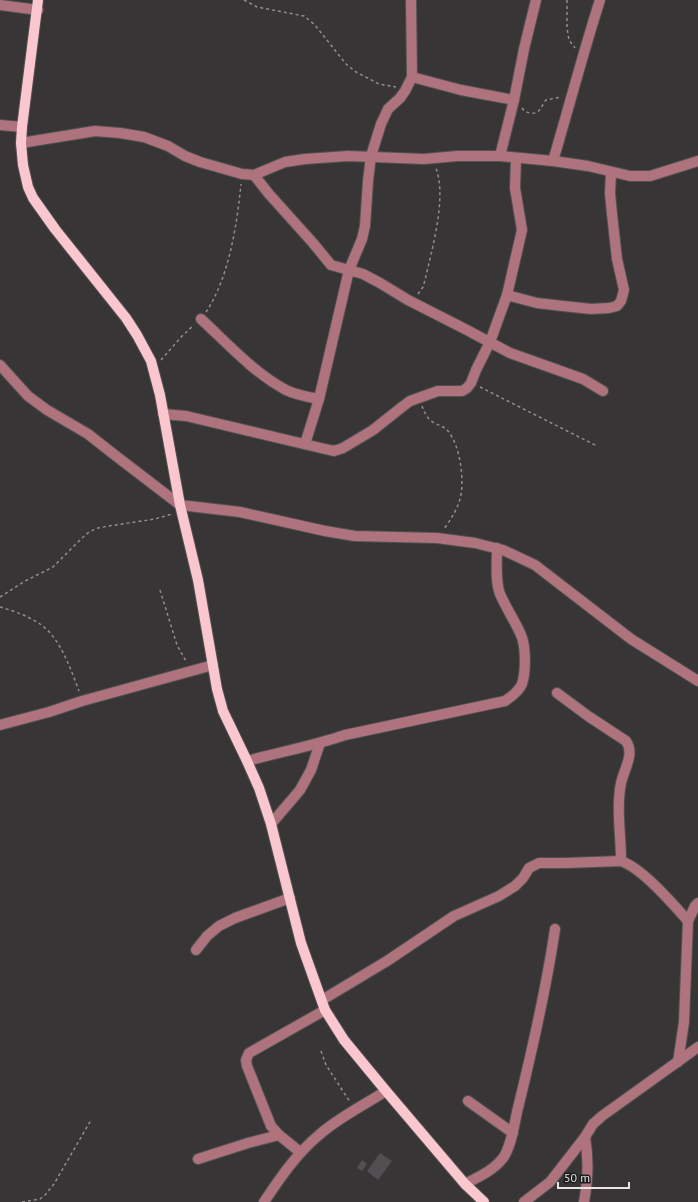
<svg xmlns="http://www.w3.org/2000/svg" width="698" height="1202" viewBox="0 0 698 1202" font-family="'PT Sans',sans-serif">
<rect width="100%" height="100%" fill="#373536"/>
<g fill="#514f51">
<path d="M380,1153L392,1161L378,1180L367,1171Z"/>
<path d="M362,1160L367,1164L362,1171L357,1168Z"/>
</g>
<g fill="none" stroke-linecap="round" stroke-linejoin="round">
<defs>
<g id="minor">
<path d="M0,5L38,10"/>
<path d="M412,77L461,90L514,100"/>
<path d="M0,125L22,127"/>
<path d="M21,143L95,131L120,133L144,137L168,146L185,156L200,162L242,174L254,175L285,162L305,159L348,156L424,159L457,156H500L553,161L588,166L630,176H650L698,161"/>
<path d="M500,156L514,100L524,49L536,0"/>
<path d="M553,161C569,107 583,53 600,0"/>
<path d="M254,175L269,194L313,243L331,265L363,274L380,283L408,300L465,329L510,353L583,379L603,391"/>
<path d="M507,295L537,303L563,306L591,309L609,308L617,306L621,301L624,290L617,259L612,214L610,193L611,172"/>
<path d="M201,319C227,343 254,373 286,390C296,395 308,397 319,399"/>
<path d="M0,365L28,396L47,410L88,434L116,456L180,505L240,512L325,531L355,536L437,538L475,543L503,550L535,565L631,639L698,681"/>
<path d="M163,414L186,416L325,449L334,451L343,448L373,430L402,407L410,401L438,391H462L467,388L471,383L476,370L490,342L507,295L522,230L515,188L516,158"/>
<path d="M305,444L319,399L349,270L362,239L365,226L368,181L371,156L381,124L388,109L400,98L405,91L412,77L411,0"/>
<path d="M557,693L588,716L626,741C635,754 624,769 621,783C616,808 621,835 621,861"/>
<path d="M0,725L49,712L82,701L213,665"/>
<path d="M247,761C280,752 313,746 345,735L505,701C511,697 519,691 522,684C526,672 526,646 521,635C515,621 506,608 500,594C495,581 497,562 497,548"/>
<path d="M271,824L300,790L311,770L320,743"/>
<path d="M196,950L207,936L219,926L235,918L290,898"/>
<path d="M322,1000L387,961L454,916L499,896L515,886L523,878L529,868L539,863H565L621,861C642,868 673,904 688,921"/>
<path d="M678,1062L684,1022L688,921L695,906L698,903"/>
<path d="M468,1101L513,1133"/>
<path d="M300,1152L279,1135L271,1126L247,1066L246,1060L249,1053L325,1010"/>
<path d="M198,1159L248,1143L279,1135"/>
<path d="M465,1184C478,1177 493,1171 503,1158C511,1147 514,1126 517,1112C532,1051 546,991 555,929"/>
<path d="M264,1202C280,1178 297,1153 319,1135C338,1118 364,1105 386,1091"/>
<path d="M524,1202L550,1182L585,1137L593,1124L602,1116L698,1047"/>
<path d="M584,1202C588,1180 589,1159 585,1137"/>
</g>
<path id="major" d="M38,0L22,127L21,143L23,165L28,187L33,198L55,229L126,318L137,335L151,361L160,395L180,505L198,580L217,689L223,711L247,761L259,788L271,824L301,943L325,1010L344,1040L386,1091L465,1184L484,1202"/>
</defs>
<use href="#minor" stroke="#535152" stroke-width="12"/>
<use href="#major" stroke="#535152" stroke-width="12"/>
<g stroke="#908e8f" stroke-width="1.5" stroke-dasharray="3 3" stroke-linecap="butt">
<path d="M244,0L257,7L304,16L315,25L346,64L356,72L379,84L396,87"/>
<path d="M567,0V28L569,40L575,48"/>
<path d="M522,108C524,111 526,112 530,113C540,115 541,106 546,100L561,97"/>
<path d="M418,294L423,287L425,280C432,249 447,198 436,168"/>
<path d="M206,312C229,278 237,224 241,184"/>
<path d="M161,360L182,336L194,325"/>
<path d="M480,387L597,446"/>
<path d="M422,406C424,411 426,416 430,420C435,425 443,425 448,431C460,445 465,481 460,499C457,510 451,519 444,529"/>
<path d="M160,590L177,645L187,663"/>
<path d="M0,597L25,581L53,567L82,538L89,532L98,528L109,526L155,519L172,514"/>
<path d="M0,607C14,611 28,616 40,624C60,637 71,670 79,691"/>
<path d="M321,1051L326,1065L350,1102"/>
<path d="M22,1202L40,1199L45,1195L54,1184L91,1120"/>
</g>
<use href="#minor" stroke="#af737d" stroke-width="10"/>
<use href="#major" stroke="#fac7cf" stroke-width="10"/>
</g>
<path d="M558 1182v6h71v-6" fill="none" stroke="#e6e4e5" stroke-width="2"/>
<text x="564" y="1182" font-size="12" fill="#e6e4e5" stroke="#1e1d1d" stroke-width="3" paint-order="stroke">50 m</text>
</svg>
